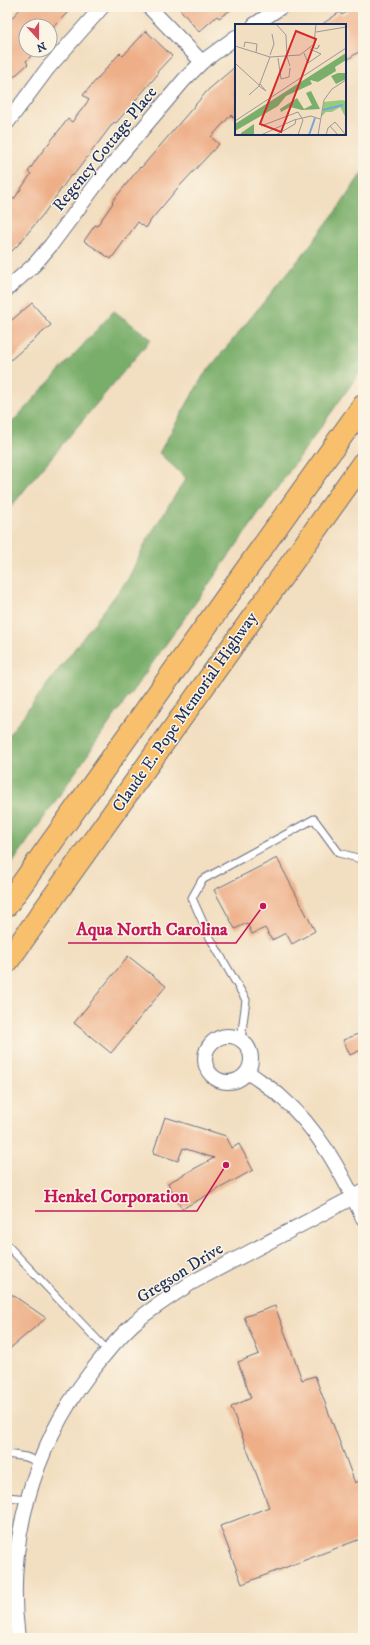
<svg xmlns="http://www.w3.org/2000/svg" width="370" height="1645" viewBox="0 0 370 1645" font-family="'IM FELL DW Pica',serif">
<rect width="100%" height="100%" fill="#fcf5e5"/>
<filter id="ink" filterUnits="userSpaceOnUse"><feTurbulence type="fractalNoise" baseFrequency=".025" numOctaves="2"/><feDisplacementMap in="SourceGraphic" scale="8" xChannelSelector="R" yChannelSelector="G"/><feConvolveMatrix kernelMatrix="1 2 1 2 8 2 1 2 1" color-interpolation-filters="sRGB"/></filter>
<filter id="wash" filterUnits="userSpaceOnUse"><feTurbulence type="fractalNoise" baseFrequency=".012" numOctaves="4" result="noise"/><feDisplacementMap in="SourceGraphic" scale="16" xChannelSelector="R" yChannelSelector="G"/><feGaussianBlur stdDeviation="0.9" result="paint"/><feColorMatrix in="noise" values="0 0 0 0 0 0 0 0 0 0 0 0 0 0 0 0 0 1.4 0 .05"/><feComposite in="paint" operator="in"/></filter>
<g filter="url(#wash)">
<rect width="100%" height="100%" fill="#f2dec0"/>
<g fill="#79ae6b" stroke="#4a6e64">
<path d="M363,171V368L106,728L7,871V737L128,579L147,540L186,478L159,453L203,376L308,248L342,203Z"/>
<path d="M114,311L151,339L34,478L7,512V428Z"/>
</g>
<g id="blocks">
<g fill="#eeaf88">
<path d="M22,7H73L54,26H26V50H37L26,61L28,64L7,83V23Z"/>
<path d="M178,7H235L219,18L217,16L199,32Z"/>
<path d="M354,7H363V49L345,61V25H321L340,12L342,15Z"/>
<path d="M146,31L172,56L157,72L158,74L116,123L114,122L73,176L71,175L45,212L18,245L7,256V194L14,199L31,174L28,172L38,157L68,119L72,122L89,100L83,95L120,53L123,56Z"/>
<path d="M236,66V120L231,115L211,137L219,144L176,190L151,220L146,228L138,222L111,259L84,241L95,225L97,226L113,203L112,202L140,167L141,168L208,90Z"/>
<path d="M32,303L51,325L7,363V324Z"/>
<path d="M277,858L315,931L292,944L286,933L272,940L265,928L252,934L247,923L235,929L214,890Z"/>
<path d="M128,956L166,986L111,1053L74,1023Z"/>
<path d="M363,1032V1049L350,1055L343,1040Z"/>
<path d="M165,1117L226,1136L232,1148L239,1144L253,1170L182,1209L168,1183L214,1158L183,1148L178,1161L153,1153Z"/>
<path d="M7,1291L46,1318L7,1351Z"/>
<path d="M275,1306L302,1380L315,1376L355,1483L363,1479V1538L242,1584L220,1526L269,1507L231,1407L251,1398L238,1362L259,1354L244,1317Z"/>
</g>
</g>
</g>
<g filter="url(#ink)">
<use href="#blocks" fill-opacity="0" stroke="#666c80" stroke-width="1"/>
<g fill="none" stroke-linecap="round" stroke-linejoin="round">
<defs>
<g id="lane">
<path d="M241,1039L246,1000L209,936L192,898L202,880L314,819L339,853L361,859L363,864"/>
<path d="M7,1245L108,1351"/>
<path d="M7,1454L26,1457L39,1462"/>
<path d="M7,1497L28,1499"/>
</g>
<g id="street">
<path d="M149,7L202,62"/>
<path d="M254,25L281,7"/>
<path d="M7,123L48,68L102,7"/>
<path d="M7,289L34,265L51,245L101,178L184,80L202,62L236,37"/>
<circle cx="228" cy="1059" r="23"/>
<path d="M248,1072C258,1080 270,1087 280,1096C318,1128 342,1173 363,1218"/>
<path d="M18,1638C5,1544 33,1448 90,1373C103,1356 118,1338 134,1323C152,1308 172,1296 191,1283L363,1192"/>
</g>
<g id="highway">
<path d="M7,905L363,406"/>
<path d="M7,962L363,463"/>
</g>
</defs>
<use href="#lane" stroke="#666c80" stroke-width="9"/>
<use href="#street" stroke="#666c80" stroke-width="16"/>
<use href="#highway" stroke="#666c80" stroke-width="24"/>
<use href="#lane" stroke="#fff" stroke-width="7"/>
<use href="#street" stroke="#fff" stroke-width="14"/>
<use href="#highway" stroke="#f8bf6c" stroke-width="22"/>
</g>
</g>
<g text-anchor="middle" dominant-baseline="central" stroke-width="3" stroke-linejoin="round" paint-order="stroke">
<g font-size="17" fill="#1b2f5e" stroke="#fcf5e5">
<text transform="translate(105 149) rotate(-51)">Regency Cottage Place</text>
<text transform="translate(185 712) rotate(-55)">Claude E. Pope Memorial Highway</text>
<text transform="translate(180 1273) rotate(-32)">Gregson Drive</text>
</g>
</g>
<g transform="translate(235 24)">
<rect width="111" height="111" fill="#f2dec0"/>
<path d="M107,76L111,77V94L105,83L97,88H91L86,93L89,78Z" fill="#97ca7b"/>
<path d="M111,29V36L100,43L101,47L83,58L75,56L77,60L51,72L43,82L0,107V100ZM103,49H111V55L101,60L96,52ZM76,67L85,85L67,86L55,83L46,88L45,85L62,74L69,85L77,81L71,69ZM19,100V111L6,110V109Z" fill="#79ae6b"/>
<path fill="none" stroke="#73a5de" stroke-width="2" d="M88,86L108,81M74,111L80,94"/>
<path fill="none" stroke="#9c9899" stroke-width="1" d="M41,0L51,11L52,33L55,42M81,8L111,3M0,22L35,33L65,31L79,20L81,0M9,23L10,18L22,20L21,29M77,23L82,25L84,22V21L83,24M69,29L73,39L86,30L75,25M35,31L39,20L37,10M43,34L46,55L54,53L55,44M1,40L24,61M24,62L31,67L25,60M14,71L24,62L35,33M0,97L111,24M26,102L63,88L68,96L63,111M95,102L103,111M26,111L59,96L76,92L85,95M41,111L60,100L61,95M83,111L89,76L97,65L111,56M91,111L93,104L100,98L111,111"/>
<path fill="#d62828" fill-opacity="0.15" stroke="#d62828" stroke-width="2" d="M61,7L81,15L46,108L25,100Z"/>
<rect width="111" height="111" fill="none" stroke="#1b2f5e" stroke-width="2"/>
</g>
<path fill="none" stroke="#c2185b" stroke-width="1.5" d="M263 906L236 943H68M226 1165L197 1211H35"/>
<g fill="#c2185b" stroke="#fcf5e5" stroke-width="1.5">
<circle cx="263" cy="906" r="4"/>
<circle cx="226" cy="1165" r="4"/>
</g>
<g font-size="18" text-anchor="middle" font-weight="bold" fill="#c2185b" stroke="#fcf5e5" stroke-width="3" stroke-linejoin="round" paint-order="stroke">
<text x="152" y="935">Aqua North Carolina</text>
<text x="116" y="1202">Henkel Corporation</text>
</g>
<rect width="370" height="1645" fill="none" stroke="#fcf5e5" stroke-width="24"/>
<g transform="translate(38 38) rotate(159)"><circle r="19" fill="#fcf5e5" stroke="#a2a6af"/>
<path d="M0-3L7 15L0 10L-7 15Z" fill="#d1495b"/>
<text y="-6" font-size="11" font-weight="bold" text-anchor="middle" fill="#1b2f5e">N</text>
</g>
</svg>
